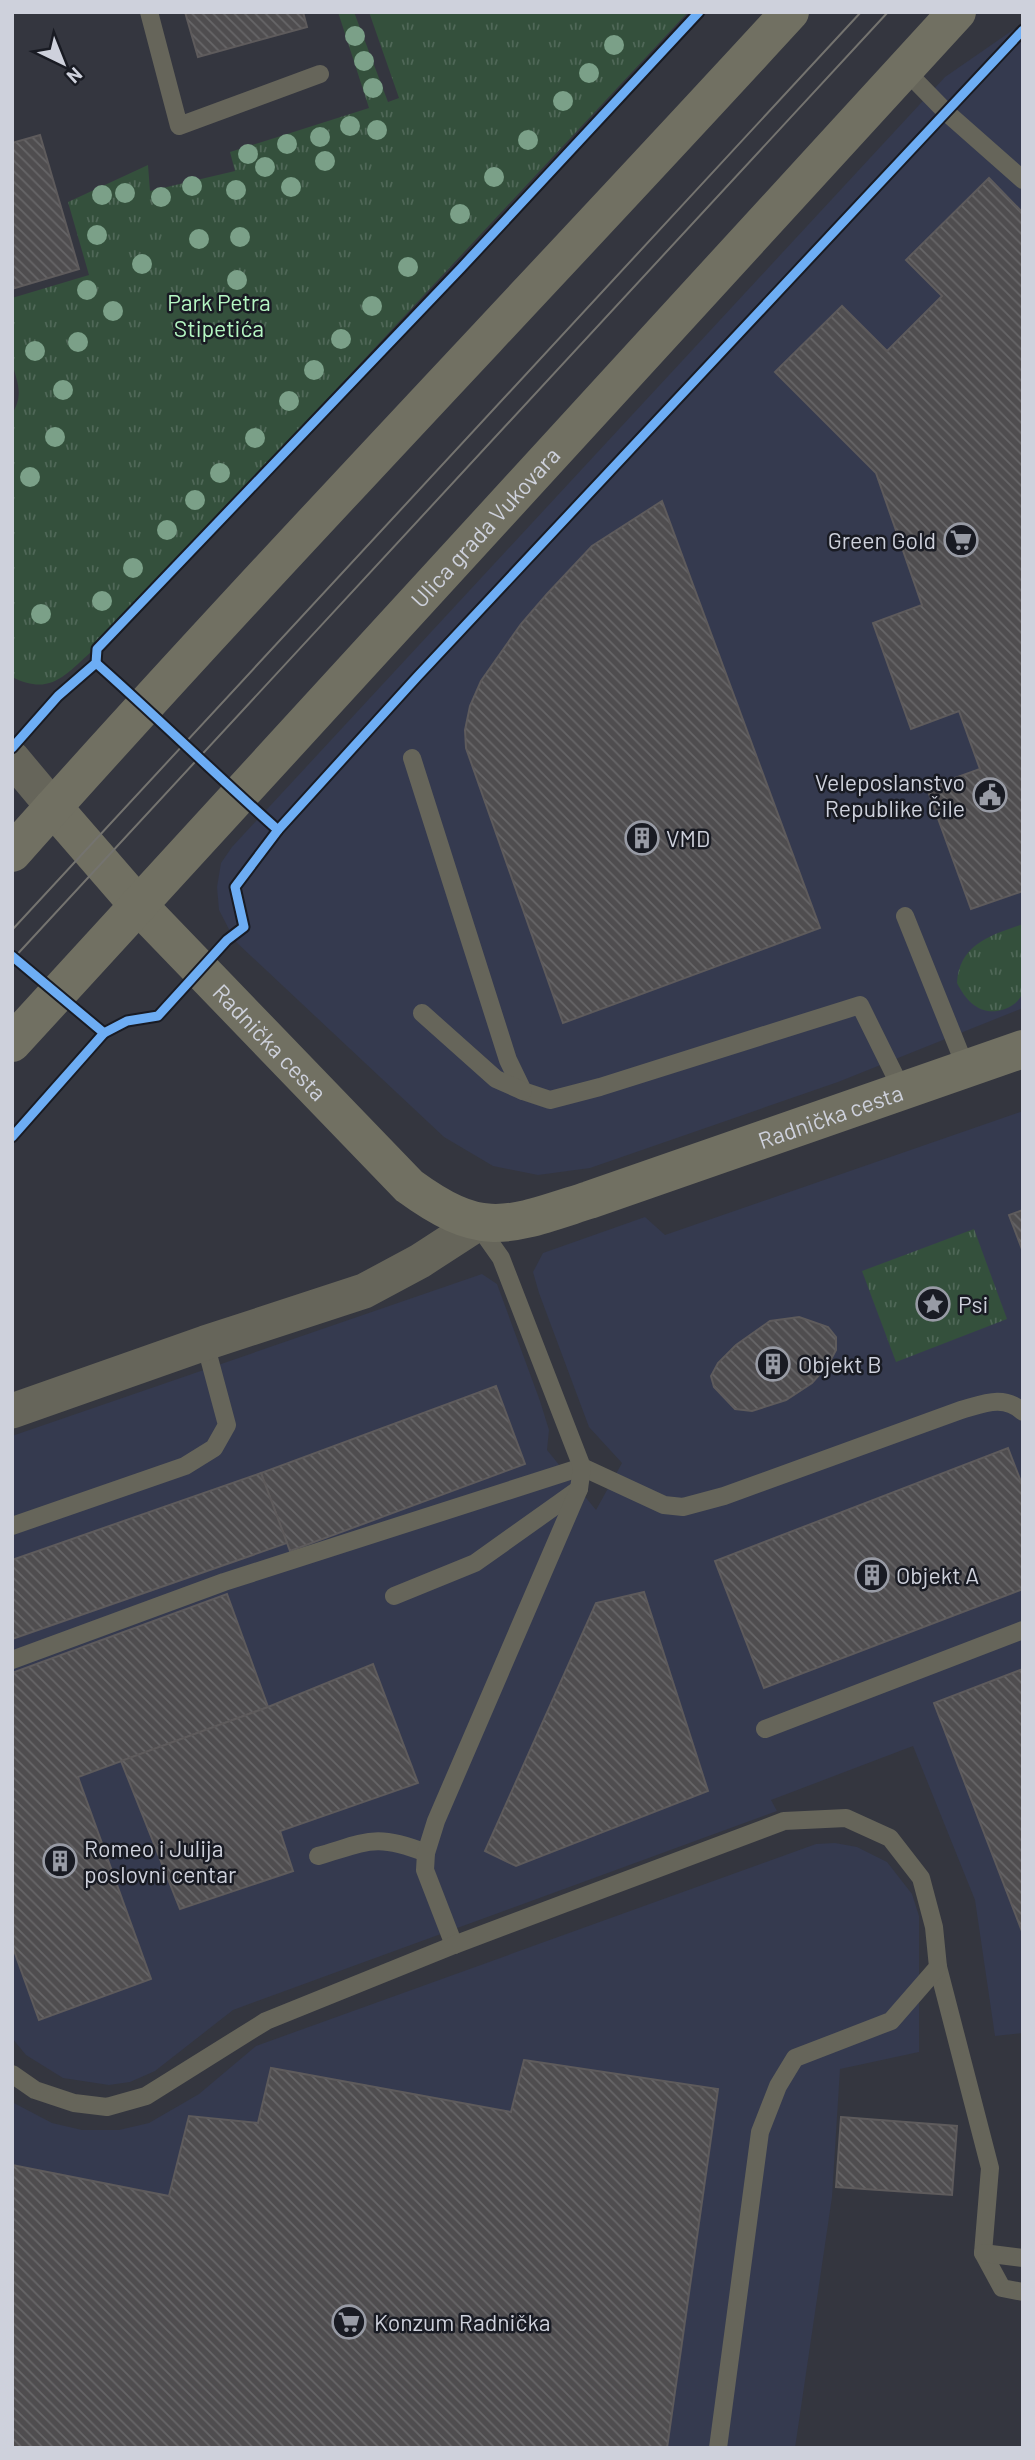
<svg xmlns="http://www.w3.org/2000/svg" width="1035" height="2460" viewBox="0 0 1035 2460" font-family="Barlow,sans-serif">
<defs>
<pattern id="grass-tufts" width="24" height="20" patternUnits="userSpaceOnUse" patternTransform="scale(1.75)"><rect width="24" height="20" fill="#34503c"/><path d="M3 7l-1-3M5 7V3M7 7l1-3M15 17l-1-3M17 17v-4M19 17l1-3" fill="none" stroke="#506858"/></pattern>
<pattern id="building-back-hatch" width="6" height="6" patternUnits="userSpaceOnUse" patternTransform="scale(1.75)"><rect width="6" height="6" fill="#4f4d4f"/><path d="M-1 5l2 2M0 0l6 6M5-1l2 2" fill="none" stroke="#676668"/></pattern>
</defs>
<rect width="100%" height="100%" fill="#34363f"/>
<g fill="#353a4f">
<path d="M1023,23V1008L838,1082L590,1168L538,1175L493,1166L444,1137L235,941L219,910L217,887L221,863L232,847L945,77Z"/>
<path d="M1023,1111V2033L995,2036L975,1900L913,1746L771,1800L777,1811L233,2010L155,2071L130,2082L109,2085L63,2078L26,2055L12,2038V1436L482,1274L497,1284L540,1401L549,1430L547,1450L596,1510L622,1463L589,1427L539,1293L533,1272L543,1253L645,1217L665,1235Z"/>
<path d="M835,1843L857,1847L887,1862L912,1894L919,1916V2052L840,2069L832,2197L795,2448H12V2102L52,2123L82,2130H119L149,2123L199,2094L256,2046L816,1844Z"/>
</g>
<g fill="url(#grass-tufts)">
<path d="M338,12H354L388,102L399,98L369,12H688L91,652C64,676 50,696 12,677V414C25,392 16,383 12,360C9,341 12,318 12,298L89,275L68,202L148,165L150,191L235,171L230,152L369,108Z"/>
<path d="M1023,924C1023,945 1027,970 1023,991C1021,1000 1013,1006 1005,1009C982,1017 967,1003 957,983C959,944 991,935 1023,924Z"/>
<path d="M974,1229L1007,1319L896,1362L862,1271Z"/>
</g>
<g fill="url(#building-back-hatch)" stroke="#5e5b5c" stroke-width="2">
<path d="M185,12H303L307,27L198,57Z"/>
<path d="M40,135L79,269L12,289V143Z"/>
<path d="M989,178L1023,213V891L971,909L927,788L980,769L959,711L911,729L873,623L922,605L876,473L775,372L842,306L887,351L942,296L906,260Z"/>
<path d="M662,501L820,928L563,1023L466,748L465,730L470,706L481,681L521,624L547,594L592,546Z"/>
<path d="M1023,1210V1252L1009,1215Z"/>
<path d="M799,1317L828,1327L836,1337V1350L828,1365L812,1383L786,1400L752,1411L735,1409L714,1387L711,1376L718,1363L736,1345L770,1321Z"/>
<path d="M496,1386L525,1464L290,1551L261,1473Z"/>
<path d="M1008,1448L1023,1487V1589L764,1688L715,1561Z"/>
<path d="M261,1473L287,1543L12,1639V1560Z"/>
<path d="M644,1592L708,1791L516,1866L485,1851L596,1603Z"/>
<path d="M227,1594L268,1707L78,1777L151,1979L39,2020L12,1945V1673Z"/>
<path d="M373,1664L418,1783L280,1831L293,1871L180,1909L121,1761L268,1707Z"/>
<path d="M1023,1669V1934L934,1703Z"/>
<path d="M524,2060L718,2089L667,2448H12V2165L169,2196L189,2116L258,2123L271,2068L511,2112Z"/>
<path d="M841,2117L957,2126L952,2195L836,2187Z"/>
</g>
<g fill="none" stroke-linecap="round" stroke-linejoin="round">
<g stroke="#66655a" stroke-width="18">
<path d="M149,12L179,126L320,74"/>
<path d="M904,69L946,112L1023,180"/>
<path d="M412,758L508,1060L523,1091L550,1100L600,1087L860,1005L902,1090"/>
<path d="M905,916L966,1068"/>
<path d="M422,1013L496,1079L523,1091"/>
<path d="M12,1526L185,1466L214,1448L227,1425L205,1343"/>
<path d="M394,1596L475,1563L579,1489"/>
<path d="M12,1660L224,1582L582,1467L664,1505L683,1507L724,1496L961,1410C983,1404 1004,1394 1023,1412"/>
<path d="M765,1729L1023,1630"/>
<path d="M318,1856C367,1842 375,1833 426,1853"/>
<path d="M454,1945L425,1870L426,1853L436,1821L579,1489L582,1467L501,1258L477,1224"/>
<path d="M938,1967L990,2168L983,2253L1002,2288L1023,2292"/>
<path d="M12,2074L35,2090L74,2103L107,2107L146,2096L266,2021L454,1945L784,1821L846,1818L890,1838L921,1878L934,1927L938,1967L891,2021L795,2058L778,2086L760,2132L718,2448"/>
<path d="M983,2253L1023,2258"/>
</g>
<g stroke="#66655a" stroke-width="35">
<path d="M12,758L53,807"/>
<path d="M12,1411L205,1343L364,1291L420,1261L477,1224"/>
</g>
<g stroke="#717062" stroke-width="38">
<path id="s1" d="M53,807L138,905L409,1186C483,1240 507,1226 589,1200L1023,1049"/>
<path d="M12,853C266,568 532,293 790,12"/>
<path id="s2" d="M12,1043L957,12"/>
</g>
<g stroke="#74736f" stroke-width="2">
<path d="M12,930L861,12"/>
<path d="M12,960L888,12"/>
</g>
<defs>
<g id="cycleway">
<path d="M96,663C158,718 216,775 278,830"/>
<path d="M12,748L58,696L96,663L97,649L461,268L699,12"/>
<path d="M12,956L104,1033"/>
<path d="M12,1137L104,1033L127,1021L158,1016L227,940L244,927L235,887L278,830L417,677L1023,30"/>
</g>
</defs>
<use href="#cycleway" stroke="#191b23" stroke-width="13"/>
<use href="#cycleway" stroke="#6dadf4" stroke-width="9"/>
</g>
<g fill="#7ba088">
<circle cx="355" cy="36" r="10"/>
<circle cx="614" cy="45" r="10"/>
<circle cx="364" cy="61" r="10"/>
<circle cx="589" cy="73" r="10"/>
<circle cx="373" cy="88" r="10"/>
<circle cx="563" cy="101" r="10"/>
<circle cx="350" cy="126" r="10"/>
<circle cx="377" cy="130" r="10"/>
<circle cx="320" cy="137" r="10"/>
<circle cx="528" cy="140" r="10"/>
<circle cx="287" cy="144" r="10"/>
<circle cx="248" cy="154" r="10"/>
<circle cx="325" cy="161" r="10"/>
<circle cx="265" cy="167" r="10"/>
<circle cx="494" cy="177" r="10"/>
<circle cx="192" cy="186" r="10"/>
<circle cx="291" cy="187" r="10"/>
<circle cx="236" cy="190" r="10"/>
<circle cx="125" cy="193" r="10"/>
<circle cx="102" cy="195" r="10"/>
<circle cx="161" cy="197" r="10"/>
<circle cx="460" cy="214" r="10"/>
<circle cx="97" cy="235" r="10"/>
<circle cx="240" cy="237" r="10"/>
<circle cx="199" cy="239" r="10"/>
<circle cx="142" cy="264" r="10"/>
<circle cx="408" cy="267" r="10"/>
<circle cx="237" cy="280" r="10"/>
<circle cx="87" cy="290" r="10"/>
<circle cx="372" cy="306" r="10"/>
<circle cx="113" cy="311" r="10"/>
<circle cx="341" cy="339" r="10"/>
<circle cx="78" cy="342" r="10"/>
<circle cx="35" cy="351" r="10"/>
<circle cx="314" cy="370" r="10"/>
<circle cx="63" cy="390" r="10"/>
<circle cx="289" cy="401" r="10"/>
<circle cx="55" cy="437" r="10"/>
<circle cx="255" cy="438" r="10"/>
<circle cx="220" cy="473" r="10"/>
<circle cx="30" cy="477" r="10"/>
<circle cx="195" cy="500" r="10"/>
<circle cx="167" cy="530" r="10"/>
<circle cx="133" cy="568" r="10"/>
<circle cx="102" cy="601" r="10"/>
<circle cx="41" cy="614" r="10"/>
</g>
<defs>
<symbol id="supermarket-ring" viewBox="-11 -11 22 22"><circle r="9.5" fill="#191b23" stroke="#989ba5" stroke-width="1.5"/><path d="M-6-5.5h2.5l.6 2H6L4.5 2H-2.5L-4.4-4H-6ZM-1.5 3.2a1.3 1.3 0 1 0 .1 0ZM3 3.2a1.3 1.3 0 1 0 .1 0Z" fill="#989ba5"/></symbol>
<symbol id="civic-ring" viewBox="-11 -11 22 22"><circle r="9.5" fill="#191b23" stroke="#989ba5" stroke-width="1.5"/><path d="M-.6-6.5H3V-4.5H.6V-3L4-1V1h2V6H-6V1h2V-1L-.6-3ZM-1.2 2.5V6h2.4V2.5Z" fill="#989ba5"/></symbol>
<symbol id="building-ring" viewBox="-11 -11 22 22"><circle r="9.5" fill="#191b23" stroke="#989ba5" stroke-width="1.5"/><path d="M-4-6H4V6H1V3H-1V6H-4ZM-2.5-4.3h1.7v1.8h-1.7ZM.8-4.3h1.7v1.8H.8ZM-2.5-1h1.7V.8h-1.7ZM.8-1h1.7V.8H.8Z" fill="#989ba5"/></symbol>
<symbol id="sight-ring" viewBox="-11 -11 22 22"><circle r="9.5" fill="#191b23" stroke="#989ba5" stroke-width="1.5"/><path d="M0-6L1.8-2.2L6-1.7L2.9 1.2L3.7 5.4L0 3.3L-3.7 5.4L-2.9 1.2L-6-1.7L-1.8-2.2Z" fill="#989ba5"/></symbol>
</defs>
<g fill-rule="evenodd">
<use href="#supermarket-ring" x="942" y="521" width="38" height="38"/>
<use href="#civic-ring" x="971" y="776" width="38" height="38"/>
<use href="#building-ring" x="623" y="819" width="38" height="38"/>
<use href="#sight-ring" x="914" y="1285" width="38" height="38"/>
<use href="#building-ring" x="754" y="1345" width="38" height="38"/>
<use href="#building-ring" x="853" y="1556" width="38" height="38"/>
<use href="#building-ring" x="41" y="1842" width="38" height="38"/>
<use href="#supermarket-ring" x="330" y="2303" width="38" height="38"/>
</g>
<g text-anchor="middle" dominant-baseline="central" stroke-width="5" stroke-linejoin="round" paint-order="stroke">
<g font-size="23" fill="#b5f7c3" stroke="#191b23">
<text x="219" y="302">Park Petra<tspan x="219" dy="26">Stipetića</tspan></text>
</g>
<g font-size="23" fill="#ced1dc" stroke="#191b23">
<text stroke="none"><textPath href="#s2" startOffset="700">Ulica grada Vukovara</textPath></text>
<text stroke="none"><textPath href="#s1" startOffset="320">Radnička cesta</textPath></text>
<text stroke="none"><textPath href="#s1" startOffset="968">Radnička cesta</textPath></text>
</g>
<g font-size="23" fill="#ced1dc" stroke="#191b23" text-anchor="start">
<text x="936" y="540" text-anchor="end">Green Gold</text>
<text x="965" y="782" text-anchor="end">Veleposlanstvo<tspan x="965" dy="26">Republike Čile</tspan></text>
<text x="666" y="838">VMD</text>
<text x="958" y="1304">Psi</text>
<text x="798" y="1364">Objekt B</text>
<text x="896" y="1575">Objekt A</text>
<text x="84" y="1848">Romeo i Julija<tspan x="84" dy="26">poslovni centar</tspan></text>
<text x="374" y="2322">Konzum Radnička</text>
</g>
</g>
<rect width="1035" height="2460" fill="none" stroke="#ced1dc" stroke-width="28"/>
<g transform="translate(63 63) rotate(137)" stroke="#191b23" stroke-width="5" paint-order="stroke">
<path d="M0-5L12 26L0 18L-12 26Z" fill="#ced1dc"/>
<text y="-10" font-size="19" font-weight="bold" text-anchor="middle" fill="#ced1dc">N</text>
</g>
</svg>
